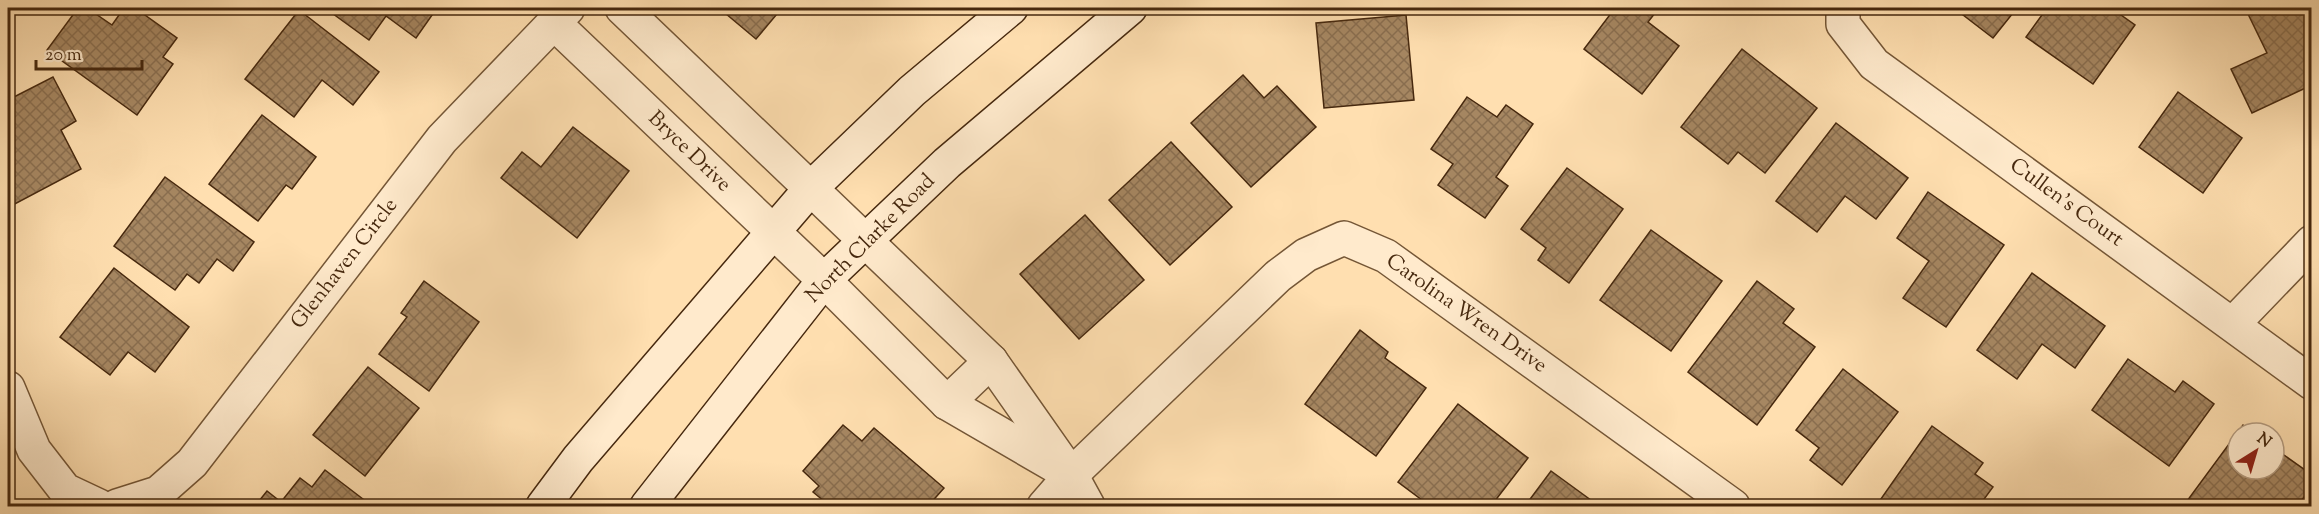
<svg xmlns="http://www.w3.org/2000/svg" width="2319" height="514" viewBox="0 0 2319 514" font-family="'Sorts Mill Goudy',serif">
<defs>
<pattern id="building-cross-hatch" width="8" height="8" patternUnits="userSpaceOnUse" patternTransform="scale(1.5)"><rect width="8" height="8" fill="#a68762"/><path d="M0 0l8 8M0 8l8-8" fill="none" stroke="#896e4f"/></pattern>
</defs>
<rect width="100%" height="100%" fill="#ffdfb0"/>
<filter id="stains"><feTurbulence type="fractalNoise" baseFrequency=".00333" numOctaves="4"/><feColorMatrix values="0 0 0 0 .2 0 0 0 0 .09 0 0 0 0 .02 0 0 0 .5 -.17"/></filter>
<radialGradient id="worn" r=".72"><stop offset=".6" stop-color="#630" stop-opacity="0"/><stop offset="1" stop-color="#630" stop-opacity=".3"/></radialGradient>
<g fill="url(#building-cross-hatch)" stroke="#46280e" stroke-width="1.5">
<path d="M78,8H87L112,25L124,8H135L177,38L163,57L173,64L137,115L47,50Z"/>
<path d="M325,8H437L416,38L386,16L369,40Z"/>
<path d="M719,8H782L756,39Z"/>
<path d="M1615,8H1659L1648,22L1679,46L1642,94L1584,49Z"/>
<path d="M1954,8H2017L1993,38Z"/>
<path d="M2047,8H2111L2135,25L2093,84L2026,37Z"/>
<path d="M2257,8H2302L2312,27V85L2252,113L2231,69L2267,53L2247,12Z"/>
<path d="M299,10L379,72L353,105L322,80L294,117L245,79Z"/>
<path d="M1406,15L1414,100L1324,108L1316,23Z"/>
<path d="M1742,49L1817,108L1765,173L1738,152L1728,164L1681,127Z"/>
<path d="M1243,75L1264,98L1277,86L1316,127L1251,187L1191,123Z"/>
<path d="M53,77L76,121L61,130L81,169L9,207L8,100Z"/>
<path d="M2178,92L2242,138L2203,193L2139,147Z"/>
<path d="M1467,97L1497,117L1506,105L1533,124L1496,177L1508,186L1485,218L1438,185L1453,164L1431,149Z"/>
<path d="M262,115L316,157L292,189L286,185L258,221L209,184Z"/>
<path d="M1836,123L1908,178L1876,219L1845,196L1817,232L1776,201Z"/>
<path d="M573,127L629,171L577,238L501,178L522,152L541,167Z"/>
<path d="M1171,142L1232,207L1170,265L1109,200Z"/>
<path d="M1567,168L1623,209L1569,283L1538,260L1546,248L1521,229Z"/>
<path d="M165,177L254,242L233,271L217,259L199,283L187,274L175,290L114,246Z"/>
<path d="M1928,192L2004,245L1946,327L1903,298L1929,261L1897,238Z"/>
<path d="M1085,215L1144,280L1079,339L1020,274Z"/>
<path d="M1651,230L1722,281L1671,351L1600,300Z"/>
<path d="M114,268L189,327L155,372L128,352L110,375L60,337Z"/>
<path d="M2032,273L2105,326L2075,368L2042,344L2017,379L1977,350Z"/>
<path d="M424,281L479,322L429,391L379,354L407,317L401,313Z"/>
<path d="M1757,281L1794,309L1783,323L1815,347L1757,425L1688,372Z"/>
<path d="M1360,330L1388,352L1385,358L1426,388L1376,456L1305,404Z"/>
<path d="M2128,359L2175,392L2183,381L2214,404L2169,466L2092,410Z"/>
<path d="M368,367L419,408L365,476L313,435Z"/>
<path d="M1843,369L1898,412L1842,485L1810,460L1819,448L1796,430Z"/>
<path d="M1458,404L1528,458L1491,506H1430L1398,482Z"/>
<path d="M843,425L862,441L874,428L944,488L928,506H830L813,492L819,486L803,471Z"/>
<path d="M2243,425L2253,433H2238V469H2274V448L2312,475V487L2297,506H2195L2187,501Z"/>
<path d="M1932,426L1983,463L1975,474L1993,487L1979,506H1876Z"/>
<path d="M325,470L372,506H255L267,491L281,502L300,478L312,487Z"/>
<path d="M1551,471L1599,506H1525Z"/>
</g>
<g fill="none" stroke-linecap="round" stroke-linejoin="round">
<defs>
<g id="street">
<path d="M622,8L991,361L1071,475L1088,506"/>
<path d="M1843,8V24L1874,64L2312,383"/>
<path d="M554,23L824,280L947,403L1071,475"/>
<path d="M2233,324L2312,242"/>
<path d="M8,388L34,450L65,490L99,506"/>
<path d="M947,403L991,361"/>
<path d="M117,506L158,493L192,463L442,139L568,8"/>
<path d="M1044,506L1071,475L1278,276L1306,255L1344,238L1386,256L1733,506"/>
</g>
<g id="secondary">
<path d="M543,506L578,459L811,188L912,91L1011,8"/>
<path d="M647,506L824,280L947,163L1130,8"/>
</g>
</defs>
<use href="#street" stroke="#745636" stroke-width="36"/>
<use href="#secondary" stroke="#46280e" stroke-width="36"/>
<use href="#street" stroke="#ffeacc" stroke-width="33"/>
<use href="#secondary" stroke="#ffeacc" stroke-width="33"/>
</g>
<g text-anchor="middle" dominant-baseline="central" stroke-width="4.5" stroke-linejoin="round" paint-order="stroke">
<g font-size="21" fill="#46280e" stroke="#ffeacc">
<text transform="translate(689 152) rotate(44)">Bryce Drive</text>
<text transform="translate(2066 203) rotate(36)">Cullen's Court</text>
<text transform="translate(871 239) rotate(-45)">North Clarke Road</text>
<text transform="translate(345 264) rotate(-52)">Glenhaven Circle</text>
<text transform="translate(1466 314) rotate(35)">Carolina Wren Drive</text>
</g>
</g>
<rect width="2319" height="514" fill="none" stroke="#ffdfb0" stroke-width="30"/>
<rect x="9" y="9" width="2301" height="496" fill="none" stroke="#46280e" stroke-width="3"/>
<rect x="15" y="15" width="2289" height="484" fill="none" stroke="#46280e" stroke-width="1.5"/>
<g transform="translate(2256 451) rotate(37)"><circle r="28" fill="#ffeacc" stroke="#b59c80" stroke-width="1.5"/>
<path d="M0-4.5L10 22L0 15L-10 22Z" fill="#8f2418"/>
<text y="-9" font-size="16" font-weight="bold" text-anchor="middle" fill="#46280e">N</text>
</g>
<path d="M36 60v9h106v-9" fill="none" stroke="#46280e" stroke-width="3"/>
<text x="45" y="60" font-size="18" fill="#46280e" stroke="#ffeacc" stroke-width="4.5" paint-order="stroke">20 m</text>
<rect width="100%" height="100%" filter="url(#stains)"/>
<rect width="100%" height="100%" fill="url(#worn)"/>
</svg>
